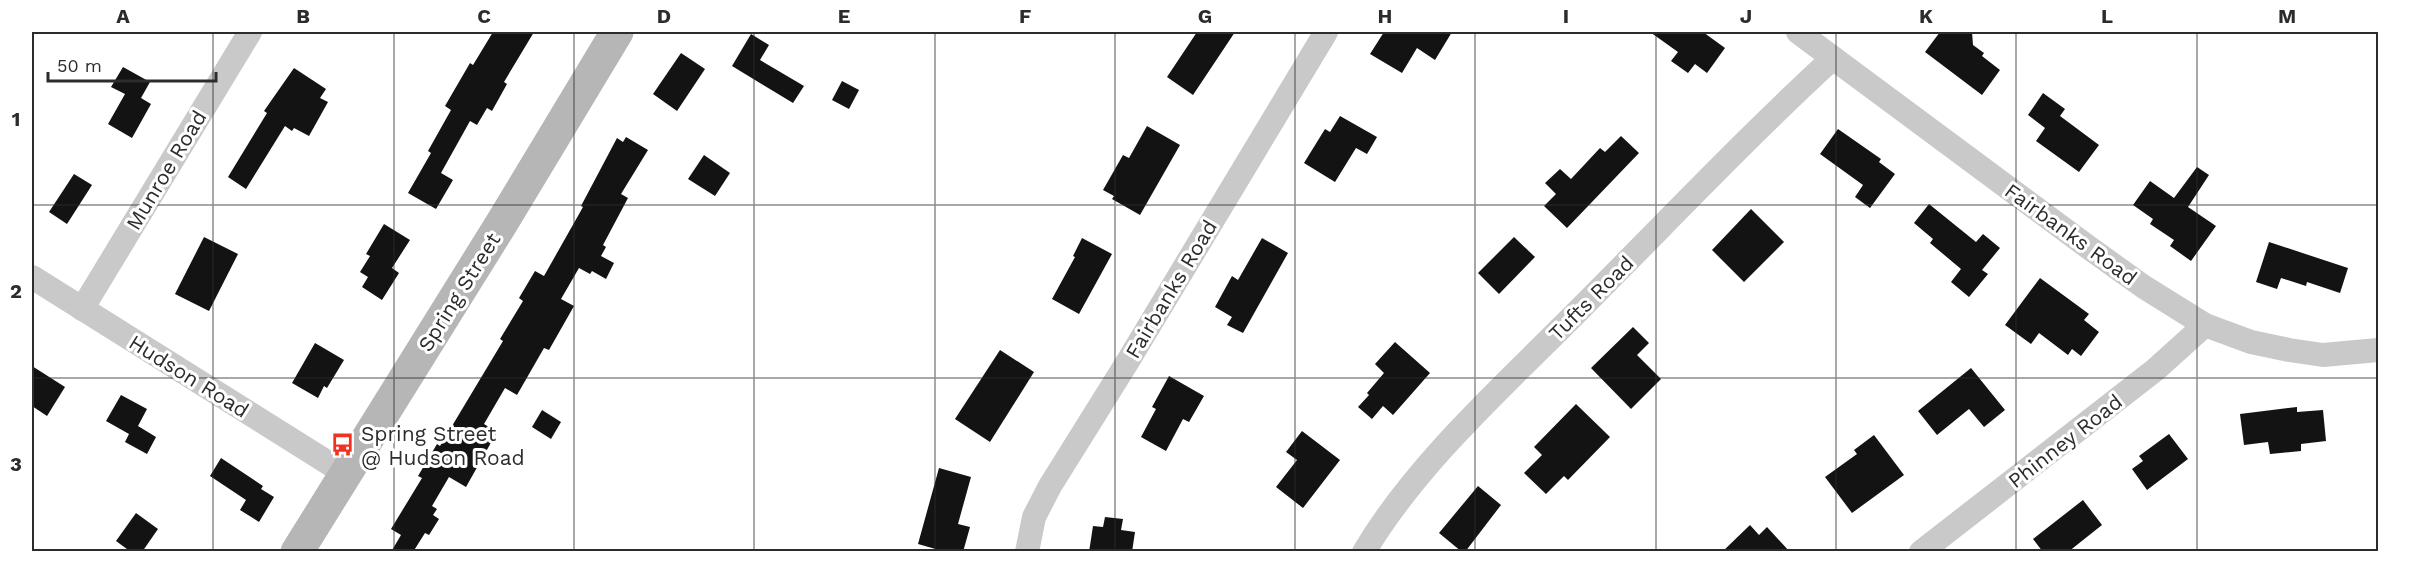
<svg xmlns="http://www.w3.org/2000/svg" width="2410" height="583" viewBox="0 0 2410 583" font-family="'Work Sans',sans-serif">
<rect width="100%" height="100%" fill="#fff"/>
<g fill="#131313">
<path d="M493,32H534L504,82L507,84L492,111L487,108L477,125L470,121L441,173L453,180L436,209L408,193L431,153L428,151L451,110L445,106L470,63L473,65Z"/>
<path d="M1197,32H1235L1193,95L1167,77Z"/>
<path d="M1384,32H1452L1435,60L1417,48L1402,73L1370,54Z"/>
<path d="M1650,32H1703L1725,48L1707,73L1695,64L1688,73L1671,61L1678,52Z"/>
<path d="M1940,32H1972L1973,45L1984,53L1982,56L2000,70L1982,95L1925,52Z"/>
<path d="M751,34L769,45L760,60L804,86L793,103L732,66Z"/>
<path d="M681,53L705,69L677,111L653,94Z"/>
<path d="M123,67L150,82L141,98L151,104L132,138L108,124L125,94L111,87Z"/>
<path d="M294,68L326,89L320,98L328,102L309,136L294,128L292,131L285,126L246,189L228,177L267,113L264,111Z"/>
<path d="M842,81L859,90L849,109L832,100Z"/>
<path d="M2043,93L2065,109L2060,116L2099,145L2079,172L2036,141L2045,128L2028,115Z"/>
<path d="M1340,116L1377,137L1367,154L1356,148L1335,182L1304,163L1325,129L1330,132Z"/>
<path d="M1147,126L1180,145L1140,215L1112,199L1114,196L1103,190L1123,155L1129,158Z"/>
<path d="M1838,129L1881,159L1879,162L1895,174L1870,208L1855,197L1863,185L1820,154Z"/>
<path d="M1621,136L1639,153L1567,228L1544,206L1556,194L1545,183L1560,169L1571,179L1600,148L1605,152Z"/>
<path d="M626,137L648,150L621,194L628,198L603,245L606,247L601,256L614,263L606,279L592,271L590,274L579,268L561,299L574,306L549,350L544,348L517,395L505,388L484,424L497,432L466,487L449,477L432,506L437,509L433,515L439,519L429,535L425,533L413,552H391L401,535L391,529L422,478L418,476L437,444L440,446L503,341L500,339L523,301L519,298L535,271L544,276L583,207L581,206L617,138L623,142Z"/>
<path d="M704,155L730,173L715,196L688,179Z"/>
<path d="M2197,167L2209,175L2188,207L2216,226L2191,261L2170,246L2174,240L2150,224L2153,219L2133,205L2150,181L2174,198Z"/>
<path d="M74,174L92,185L67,224L49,212Z"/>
<path d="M1929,204L1976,242L1983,234L2000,248L1982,270L1988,274L1969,297L1951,282L1961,269L1930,243L1933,239L1914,223Z"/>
<path d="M1751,209L1784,242L1744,282L1712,250Z"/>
<path d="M384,224L410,240L392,268L399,273L382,300L362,287L368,277L360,272L370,256L366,254Z"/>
<path d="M204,237L238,254L209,311L175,294Z"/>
<path d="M1514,237L1535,257L1499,294L1478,273Z"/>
<path d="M1082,238L1112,254L1079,314L1052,299L1075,257L1073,256Z"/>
<path d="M1262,238L1288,253L1243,333L1227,325L1232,317L1215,307L1232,276L1238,280Z"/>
<path d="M2269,242L2348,268L2340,293L2307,282L2306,286L2281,278L2277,289L2256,282Z"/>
<path d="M2040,278L2089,314L2084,320L2099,332L2081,356L2072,349L2068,355L2039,333L2031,344L2005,325Z"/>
<path d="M1633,327L1649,343L1637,355L1661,379L1631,409L1591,368Z"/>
<path d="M1395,342L1430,373L1393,415L1383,406L1372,419L1358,407L1369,395L1367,393L1384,373L1375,364Z"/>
<path d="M315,343L344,360L327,388L324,386L318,398L292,383Z"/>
<path d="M1000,350L1034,372L990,442L955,419Z"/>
<path d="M32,366L65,387L47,416L32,406Z"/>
<path d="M1971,368L2005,410L1984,427L1969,409L1937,435L1918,411Z"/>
<path d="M1169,376L1204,396L1189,422L1183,419L1166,451L1141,437L1156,409L1152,407Z"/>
<path d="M121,395L147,409L138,426L156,437L147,454L125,442L129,434L106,421Z"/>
<path d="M1576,404L1610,437L1568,480L1564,476L1546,494L1524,473L1542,455L1534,447Z"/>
<path d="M2297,407V412L2323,410L2326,441L2301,444V451L2270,454L2268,442L2244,445L2240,414Z"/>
<path d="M542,410L561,422L551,439L532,427Z"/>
<path d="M1302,431L1340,460L1303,508L1276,487L1297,460L1286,452Z"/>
<path d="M2169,434L2188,459L2147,490L2132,469L2143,461L2139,456Z"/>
<path d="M1874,435L1904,475L1852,513L1825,477L1857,454L1854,450Z"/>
<path d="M221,458L263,486L261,489L274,497L259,522L240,510L246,500L210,476Z"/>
<path d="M939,468L971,477L958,524L970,527L963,552H946L918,544Z"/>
<path d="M1478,486L1501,505L1465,552H1462L1439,533Z"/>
<path d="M2083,500L2102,525L2068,552H2043L2033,539Z"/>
<path d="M136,513L158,529L142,552H131L116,541Z"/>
<path d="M1105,517L1123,519L1121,530L1135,532L1132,552H1089L1093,526L1103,527Z"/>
<path d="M1750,525L1759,535L1767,527L1790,552H1722Z"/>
</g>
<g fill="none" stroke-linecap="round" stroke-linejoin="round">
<g stroke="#c9c9c9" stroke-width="24">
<path d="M1798,32L2088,247L2144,287L2205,325L2251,342L2289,350L2323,355L2378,350"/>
<path d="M32,277L346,474"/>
<path d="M82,309L250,32"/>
<path d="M1027,552L1034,517L1050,486L1128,361L1326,32"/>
<path d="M1364,552C1418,461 1507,383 1581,308C1665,224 1746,138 1833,58"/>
<path d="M1921,552L2155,370L2205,325"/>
</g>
<path stroke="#b6b6b6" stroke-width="33" d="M297,552L503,221L617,32"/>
</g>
<path fill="none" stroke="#2c2c2c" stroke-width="1.5" stroke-opacity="0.55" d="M213,32V552M394,32V552M574,32V552M754,32V552M935,32V552M1115,32V552M1295,32V552M1475,32V552M1656,32V552M1836,32V552M2016,32V552M2197,32V552M32,205H2378M32,378H2378"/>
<defs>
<symbol id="bus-bare" viewBox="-9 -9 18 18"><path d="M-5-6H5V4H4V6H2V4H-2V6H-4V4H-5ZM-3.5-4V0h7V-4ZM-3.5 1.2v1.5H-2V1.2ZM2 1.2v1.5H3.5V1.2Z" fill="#f13221" stroke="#fff" stroke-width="2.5" paint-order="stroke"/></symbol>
</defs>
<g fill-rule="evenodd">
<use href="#bus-bare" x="326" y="428" width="33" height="33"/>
</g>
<g text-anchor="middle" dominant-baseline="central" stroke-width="6" stroke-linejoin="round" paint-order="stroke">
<g font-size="21" fill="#2c2c2c" stroke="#fff">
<text transform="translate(166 170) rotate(-59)">Munroe Road</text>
<text transform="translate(2071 234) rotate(36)">Fairbanks Road</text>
<text transform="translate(1171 289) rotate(-59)">Fairbanks Road</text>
<text transform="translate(459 292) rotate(-58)">Spring Street</text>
<text transform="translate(1591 298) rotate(-45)">Tufts Road</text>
<text transform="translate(189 376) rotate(32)">Hudson Road</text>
<text transform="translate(2065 441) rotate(-38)">Phinney Road</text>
</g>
<g font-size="21" fill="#2c2c2c" stroke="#fff" text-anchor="start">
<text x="361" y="433">Spring Street<tspan x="361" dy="24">@ Hudson Road</tspan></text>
</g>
</g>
<rect width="2410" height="583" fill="none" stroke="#ffffff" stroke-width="66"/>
<path d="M48 72v9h168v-9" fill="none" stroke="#2c2c2c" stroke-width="3"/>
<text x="57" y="72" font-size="18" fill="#2c2c2c" stroke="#ffffff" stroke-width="4.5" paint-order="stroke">50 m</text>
<rect x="33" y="33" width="2344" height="517" fill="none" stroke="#2c2c2c" stroke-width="2"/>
<g font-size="20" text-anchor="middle" font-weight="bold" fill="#2c2c2c">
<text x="123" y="23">A</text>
<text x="303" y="23">B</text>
<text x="484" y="23">C</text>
<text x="664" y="23">D</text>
<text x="844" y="23">E</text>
<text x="1025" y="23">F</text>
<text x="1205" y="23">G</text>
<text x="1385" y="23">H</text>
<text x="1566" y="23">I</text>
<text x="1746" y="23">J</text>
<text x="1926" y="23">K</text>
<text x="2107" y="23">L</text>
<text x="2287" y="23">M</text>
<text x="16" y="126">1</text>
<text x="16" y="298">2</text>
<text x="16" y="471">3</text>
</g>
</svg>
